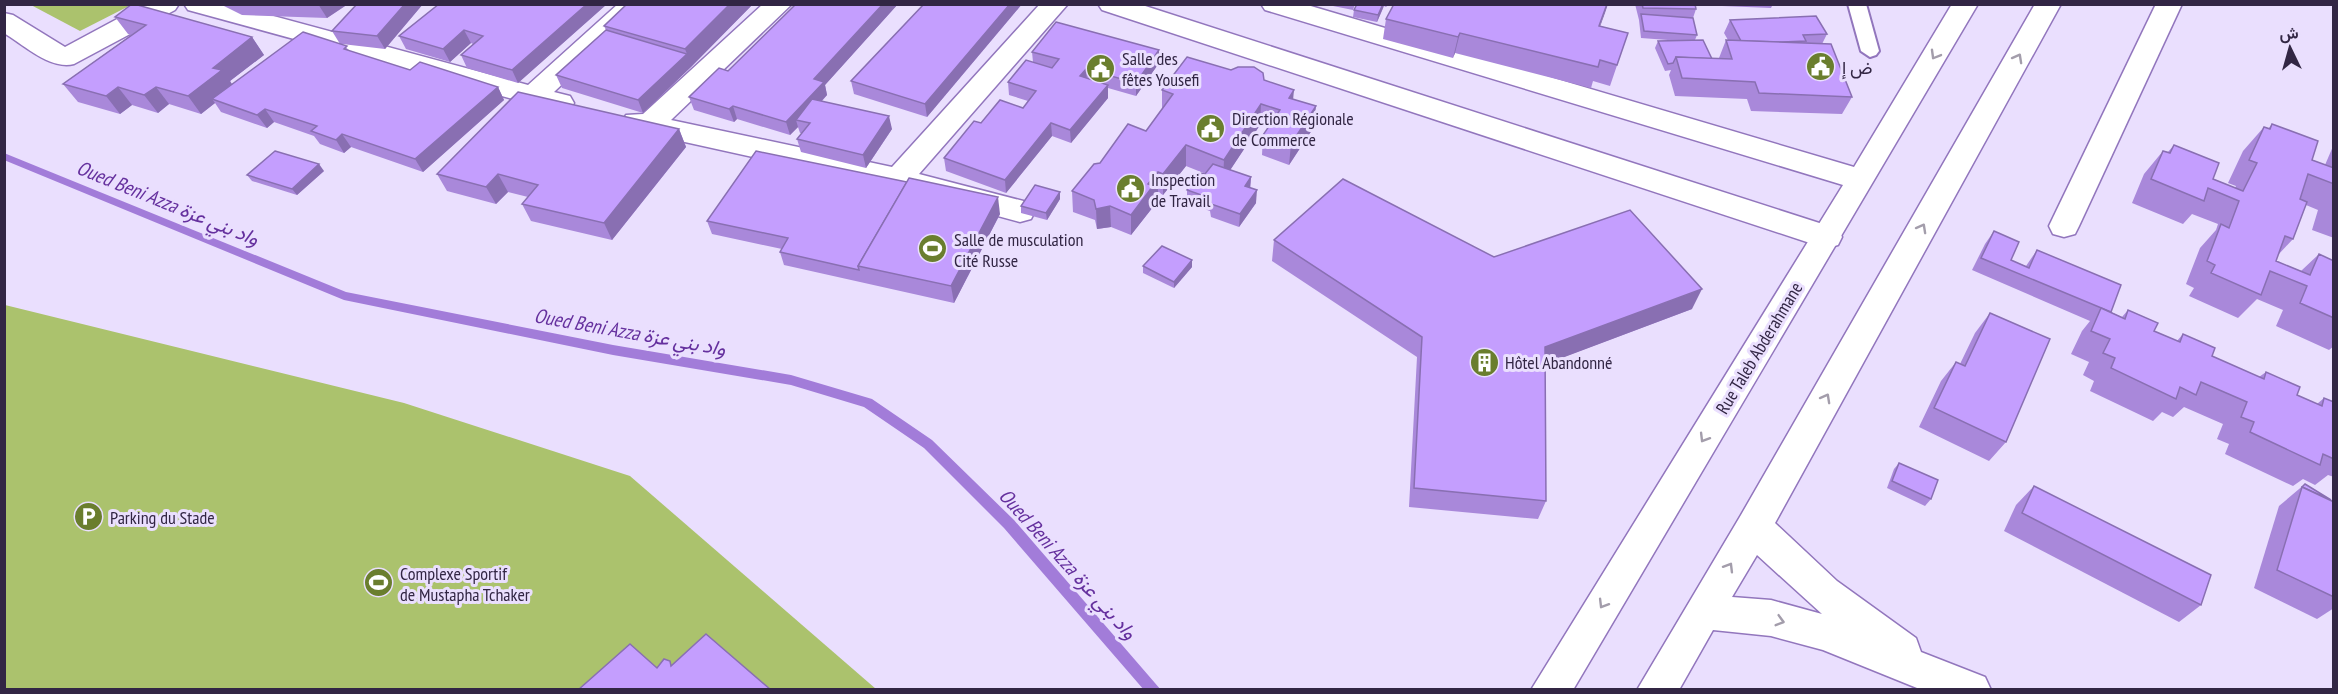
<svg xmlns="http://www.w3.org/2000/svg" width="2338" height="694" viewBox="0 0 2338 694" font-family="'PT Sans Narrow',Vazirmatn,sans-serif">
<rect width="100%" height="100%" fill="#eadffe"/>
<g fill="#abc26d">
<path d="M31,5H131L80,31Z"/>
<path d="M5,305L404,403L630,476L876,689L5,690Z"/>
</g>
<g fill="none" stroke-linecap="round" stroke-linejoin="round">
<path fill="#a27cd9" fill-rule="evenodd" d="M4,153L346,292L613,345L791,375L872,399L932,440L1014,520L1161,690H1144L1004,528L924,448L864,407L791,385L613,355L344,300L4,160Z"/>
<defs>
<path id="lane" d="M1848,4H1866L1879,51L1876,55L1870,57L1861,51Z"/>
<g id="street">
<path d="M145,4H179L175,10L74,64C50,70 24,45 4,33V13L13,15L65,47Z"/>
<path d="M184,4H229L528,85L618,4H647L554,92L570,96L574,103L570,110L560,112L539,106C529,116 523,119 509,116L505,109L513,99L188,10Z"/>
<path d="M763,4H792L671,120L892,167L1040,4H1068L919,174L1031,203L1035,211L1031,219L1020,222L898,189L626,129L622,122L626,115L643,114Z"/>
<path d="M1098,4H1139L1838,229L1842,237L1838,245L1827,248L1816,245L1102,10Z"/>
<path d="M2156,4H2182L2079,226L2075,234L2064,237L2053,234L2049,226Z"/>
</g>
<g id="secondary">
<path d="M1261,4H1304L1854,167L1952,4H1978L1573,690H1531L1843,185L1265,10Z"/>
<path d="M2035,4H2061L1775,523L1837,581L1916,638L1921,652L1985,677L1991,690H1922L1823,650L1771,636L1713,630L1679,690H1637L1741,515ZM1757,555L1822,614L1771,600L1732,597Z"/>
</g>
</defs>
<use href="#lane" stroke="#9276bd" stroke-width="4"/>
<use href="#street" stroke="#9276bd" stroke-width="3"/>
<use href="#secondary" stroke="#9276bd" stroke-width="3"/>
<use href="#lane" fill="#fff" fill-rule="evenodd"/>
<use href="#street" fill="#fff" fill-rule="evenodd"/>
<use href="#secondary" fill="#fff" fill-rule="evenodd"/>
</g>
<g fill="#a988da">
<path d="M220,4H348L327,18L242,15Z"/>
<path d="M423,4L385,49L342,44L350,51L410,70L498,87L504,100L423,172L351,147L344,153L320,144L314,136L274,122L267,128L221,112L215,103L201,114L169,104L158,113L132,105L120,114L78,102L63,84L131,35L128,34L115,17L252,37L264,55L230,81L232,84L340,44L332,31Z"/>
<path d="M439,4H607L518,83L467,68L461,55L473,44L471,43L450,62L406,49L399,36Z"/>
<path d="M627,4H753L691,67L643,113L562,88L556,75L606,30L604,26Z"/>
<path d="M796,4H898L825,85L827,95L822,101L892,129L866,168L801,152L797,139L802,133H800L798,127L790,135L737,119L734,122L694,110L689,97L728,71Z"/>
<path d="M924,4H1022L927,117L854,94L851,81Z"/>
<path d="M1323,4H1355L1353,10Z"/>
<path d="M1357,4H1389L1386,7L1384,6L1377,22L1353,17L1354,10Z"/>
<path d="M1635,4H1695L1696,9L1693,18L1697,35L1695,40L1712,59H1719V58L1726,40H1728L1724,33L1730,20L1827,34L1822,44L1852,97L1842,114L1751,111L1747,99L1675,96L1669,75L1671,70L1665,71L1655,48L1658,41H1681L1641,38L1639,20Z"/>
<path d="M1721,4H1773L1771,8L1722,6Z"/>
<path d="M1386,19L1600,26L1628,33L1610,86L1593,81L1591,88L1455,53L1453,58L1383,39Z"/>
<path d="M1159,50V63L1136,96L1108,88V98L1071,143L1052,136L1006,193L946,171L944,158L981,123L1023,108L1028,101L1009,95L1008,82L1033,62L1032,52Z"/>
<path d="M1264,80L1293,99L1314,127L1289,165L1262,155L1263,135L1268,128L1260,125L1230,170L1251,177L1250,188L1256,203L1239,227L1211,217L1210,211L1187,203V190L1206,174L1186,166L1163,195L1158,192L1153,198V207L1131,235L1111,227L1097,229L1095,220L1073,212L1072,191L1100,163L1146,131L1162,110V90Z"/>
<path d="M2272,124L2312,160L2325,165L2334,144V238L2312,230L2318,210L2306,205L2293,239L2278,255L2276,261L2301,271L2319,254L2334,261V346L2329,350L2276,326L2283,310L2257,299L2238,318L2189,296L2194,288L2186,284L2200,248L2216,230L2218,224L2192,214L2183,224L2132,203L2144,174L2163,151L2168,152L2174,145L2213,179L2235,188L2236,186L2228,183L2243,151L2264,127L2268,129Z"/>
<path d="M679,129L686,147L612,240L531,221L522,204L528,197L508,192L496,204L447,191L437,174Z"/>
<path d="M324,171L297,195L252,181L247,175Z"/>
<path d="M1060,199L1047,220L1021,213V206Z"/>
<path d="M1000,214L954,303L784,265L780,252L782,249L712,234L707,221Z"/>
<path d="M1994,231L2011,260L2026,266L2037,250L2111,312L2122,317L2128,310L2154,331L2177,341L2183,334L2212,356L2259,377L2266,372L2297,395L2317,404L2324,398L2334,402V477L2328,475L2315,485L2303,479L2293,486L2225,454L2229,444L2217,439L2223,424L2184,407L2173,417L2162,412L2153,421L2090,391L2094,381L2083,375L2089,362L2071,354L2082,331L2090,321L1972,270L1985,244Z"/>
<path d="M1274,240L1494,257L1692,309L1545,364L1546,501L1538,519L1409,507L1417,357L1272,261Z"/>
<path d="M1143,266L1192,267L1174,288L1143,273Z"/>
<path d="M1990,313L2006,442L1989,461L1919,427L1941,381L1956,362L1960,364L1975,333Z"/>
<path d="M1899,463L1931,499L1925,506L1887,488L1894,469Z"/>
<path d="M2305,484L2334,502V608L2317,619L2254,588L2279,506Z"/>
<path d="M2034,486L2201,605L2179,622L2004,531L2016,505Z"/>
</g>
<g fill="#896fb2">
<path d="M318,4H348L327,18Z"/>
<path d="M405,4H423L385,49L377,36Z"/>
<path d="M587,4H607L518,83L512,70Z"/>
<path d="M730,4H753L691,67L643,113L638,100L687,54L685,49Z"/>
<path d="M883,4H898L825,85L827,95L803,121L796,120L798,127L790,135L786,122L814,79Z"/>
<path d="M1010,4H1022L927,117L925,104Z"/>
<path d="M1383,4H1384L1383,8L1377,22L1378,15Z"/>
<path d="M1607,4H1608L1605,13L1593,46Z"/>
<path d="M464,30L471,43L450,62L443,49Z"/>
<path d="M1460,33L1455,53L1453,58L1458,37Z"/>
<path d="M252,37L264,55L230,81L234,88L212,99L215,103L201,114L188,96L213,68Z"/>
<path d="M1159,50V63L1136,96V83Z"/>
<path d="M1086,69L1087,82L1080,76Z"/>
<path d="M1108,85V98L1071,143L1070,130Z"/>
<path d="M118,87L132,105L120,114L106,96Z"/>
<path d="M156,87L169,104L158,113L144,95Z"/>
<path d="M498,87L504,100L423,172L415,159Z"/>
<path d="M1294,90L1292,111L1289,98Z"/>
<path d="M1261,104L1260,125L1223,181L1224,160Z"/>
<path d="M733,106L737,119L734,122L729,109Z"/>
<path d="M1316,106L1314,127L1289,165L1291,144Z"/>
<path d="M265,109L274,122L267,128L257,115Z"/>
<path d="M889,116L892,129L866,168L863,155Z"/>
<path d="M1051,123L1052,136L1006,193L1005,180Z"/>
<path d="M679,129L686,147L612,240L604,223Z"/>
<path d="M342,134L351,147L344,153L336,140Z"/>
<path d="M1186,145V166L1163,195V174Z"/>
<path d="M319,164L324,171L297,195L292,189Z"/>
<path d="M1158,172V192L1153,198V207L1131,235V215L1148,184Z"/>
<path d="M498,174L508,192L496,204L486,187Z"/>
<path d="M1251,177L1250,190L1245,186Z"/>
<path d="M1257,190L1256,203L1239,227L1240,214Z"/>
<path d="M1060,192V199L1047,220L1046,213Z"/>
<path d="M998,197L1000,214L954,303L951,286Z"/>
<path d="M1110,206L1111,227L1097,229L1096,209Z"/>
<path d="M1192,260V267L1174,288V282Z"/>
<path d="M1702,289L1692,309L1538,367L1545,347Z"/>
</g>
<g fill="#c49efe" stroke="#896fb2" stroke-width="1.5">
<path d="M132,4H134L252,37L213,68L222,70L188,96L156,87L144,95L118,87L106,96L63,84L146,25L115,17Z"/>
<path d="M357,4H405L377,36L332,31Z"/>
<path d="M439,4H587L512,70L461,55L483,36L464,30L443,49L399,36Z"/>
<path d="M627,4H730L685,49L604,26Z"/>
<path d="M796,4H883L814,79L824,82L786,122L733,106L729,109L689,97L719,68L728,71Z"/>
<path d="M924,4H1010L925,104L851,81Z"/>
<path d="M1357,4H1383L1378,15L1354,10Z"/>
<path d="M1394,4H1607L1599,26L1628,33L1617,65L1600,60L1598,67L1460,33L1458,37L1386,19Z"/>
<path d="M1642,4H1695L1696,9L1643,8Z"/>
<path d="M1641,14L1693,18L1697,35L1644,31Z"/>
<path d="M1816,16L1827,34L1803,35L1806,41L1782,42L1741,41L1730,20Z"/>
<path d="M1056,22L1159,50L1136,83L1086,69L1080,76L1108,85L1070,130L1051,123L1005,180L944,158L974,121L981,123L1000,100L1023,108L1036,91L1008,82L1026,60L1052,68L1059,59L1032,52Z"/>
<path d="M606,30L687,54L638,100L556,75Z"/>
<path d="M303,32L347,46L344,49L410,70L420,62L498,87L415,159L342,134L336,140L311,131L317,126L265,109L257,115L212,99Z"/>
<path d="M1703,40L1712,59L1676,57L1673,63L1668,64L1658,41Z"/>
<path d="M1726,40L1831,44L1852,97L1759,93L1755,82L1682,78L1676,57L1732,59Z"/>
<path d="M1187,57L1231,70L1238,67H1254L1263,73L1264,80L1294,90L1289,98L1316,106L1291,144L1263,135L1280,110L1261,104L1224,160L1186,145L1163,174L1158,172L1148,184L1153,186L1131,215L1110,206L1096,209L1094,200L1072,191L1094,164L1100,163L1128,124L1146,131L1173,94L1162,90Z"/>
<path d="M518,92L679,129L604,223L522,204L538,185L498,174L486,187L437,174Z"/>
<path d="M812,99L889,116L863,155L797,139L810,123L796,120Z"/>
<path d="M2272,124L2318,141L2312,160L2334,168V184L2308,174L2300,199L2307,202L2293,239L2285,236L2276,261L2310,275L2319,254L2334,261V318L2300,303L2307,286L2270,271L2261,295L2211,273L2215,265L2207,261L2221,224L2229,228L2239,201L2208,188L2204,201L2151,179L2163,151L2170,153L2174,145L2219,163L2213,179L2243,191L2257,163L2249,160L2264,127L2270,129Z"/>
<path d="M275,151L319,164L292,189L247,175Z"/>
<path d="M756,151L907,182L858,266L859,270L780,252L788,238L707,221Z"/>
<path d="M1213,164L1251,177L1245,186L1257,190L1240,214L1211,204L1210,198L1187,190L1200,173L1205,174Z"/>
<path d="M909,178L998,197L951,286L858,266Z"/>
<path d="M1343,179L1494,257L1630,210L1702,289L1545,347L1546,501L1414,488L1422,337L1274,240Z"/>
<path d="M1035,185L1060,192L1046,213L1021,206Z"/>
<path d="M1994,231L2019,242L2011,260L2029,268L2037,250L2121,285L2111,312L1981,258Z"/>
<path d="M1162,246L1192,260L1174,282L1143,266Z"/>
<path d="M2101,308L2125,319L2128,310L2158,323L2154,331L2180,342L2183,334L2215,348L2212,356L2264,379L2266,372L2300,387L2297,395L2322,406L2324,398L2334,402V459L2323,454L2320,465L2250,432L2254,422L2241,417L2247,402L2201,382L2196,395L2180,387L2176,399L2111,368L2115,358L2103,353L2110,339L2091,331Z"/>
<path d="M1990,313L2050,339L2006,442L1934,408L1956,362L1965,366Z"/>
<path d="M1899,463L1938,480L1931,499L1892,481Z"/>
<path d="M2305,484L2331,500L2302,487Z"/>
<path d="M2034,486L2211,575L2201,605L2022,513Z"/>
<path d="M2302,487L2334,502V597L2277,570Z"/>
<path d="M706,634L771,690H578L630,644L657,668L664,659L670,661L671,666Z"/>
</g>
<defs><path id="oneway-chevron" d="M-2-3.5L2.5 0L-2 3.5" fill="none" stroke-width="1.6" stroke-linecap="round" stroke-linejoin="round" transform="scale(1.5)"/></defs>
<g stroke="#a39dab">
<use href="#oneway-chevron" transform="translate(1935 55) rotate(120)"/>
<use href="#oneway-chevron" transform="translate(2018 58) rotate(-61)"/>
<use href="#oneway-chevron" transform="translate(1922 228) rotate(-61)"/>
<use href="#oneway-chevron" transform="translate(1826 398) rotate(-61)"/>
<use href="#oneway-chevron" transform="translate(1704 438) rotate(121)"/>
<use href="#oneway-chevron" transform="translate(1729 567) rotate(-59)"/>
<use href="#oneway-chevron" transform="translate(1603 604) rotate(121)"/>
<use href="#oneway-chevron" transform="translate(1780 621) rotate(16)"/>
</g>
<defs>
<symbol id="civic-disc" viewBox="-11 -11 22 22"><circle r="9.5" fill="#6a7e2e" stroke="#eadffe"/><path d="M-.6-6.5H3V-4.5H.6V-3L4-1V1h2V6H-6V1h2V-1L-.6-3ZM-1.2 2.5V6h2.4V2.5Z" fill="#fff"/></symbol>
<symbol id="stadium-disc" viewBox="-11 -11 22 22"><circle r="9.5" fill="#6a7e2e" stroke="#eadffe"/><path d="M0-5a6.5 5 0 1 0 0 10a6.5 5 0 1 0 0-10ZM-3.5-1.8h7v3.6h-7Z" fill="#fff"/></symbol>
<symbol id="building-disc" viewBox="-11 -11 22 22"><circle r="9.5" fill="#6a7e2e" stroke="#eadffe"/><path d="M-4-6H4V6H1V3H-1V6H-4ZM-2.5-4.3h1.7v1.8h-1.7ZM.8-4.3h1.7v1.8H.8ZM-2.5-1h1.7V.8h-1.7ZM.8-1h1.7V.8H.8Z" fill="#fff"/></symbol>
<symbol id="parking-disc" viewBox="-11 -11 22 22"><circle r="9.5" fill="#6a7e2e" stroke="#eadffe"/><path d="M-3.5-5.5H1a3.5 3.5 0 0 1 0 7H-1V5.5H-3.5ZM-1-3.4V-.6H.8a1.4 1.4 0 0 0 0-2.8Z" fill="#fff"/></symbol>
</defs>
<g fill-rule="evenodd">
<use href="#civic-disc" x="1804" y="50" width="33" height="33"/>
<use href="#civic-disc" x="1084" y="52" width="33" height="33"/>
<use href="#civic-disc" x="1194" y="112" width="33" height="33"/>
<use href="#civic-disc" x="1114" y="172" width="33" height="33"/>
<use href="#stadium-disc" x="916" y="232" width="33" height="33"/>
<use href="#building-disc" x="1468" y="346" width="33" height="33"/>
<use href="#parking-disc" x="72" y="500" width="33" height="33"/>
<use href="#stadium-disc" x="362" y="566" width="33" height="33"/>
</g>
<g text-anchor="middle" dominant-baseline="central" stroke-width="6" stroke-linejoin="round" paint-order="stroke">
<g font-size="18" fill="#322644" stroke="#eadffe" text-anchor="start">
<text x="1122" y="58">Salle des<tspan x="1122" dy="21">fêtes Yousefi</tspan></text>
<text x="1842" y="67">ض إ</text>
<text x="1232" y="118">Direction Régionale<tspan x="1232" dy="21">de Commerce</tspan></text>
<text x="1151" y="179">Inspection<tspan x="1151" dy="21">de Travail</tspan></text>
<text x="954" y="239">Salle de musculation<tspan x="954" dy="21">Cité Russe</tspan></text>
<text x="1505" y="362">Hôtel Abandonné</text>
<text x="110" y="517">Parking du Stade</text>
<text x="400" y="573">Complexe Sportif<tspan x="400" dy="21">de Mustapha Tchaker</tspan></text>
</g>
<g font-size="18" fill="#322644" stroke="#eadffe">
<text transform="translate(1759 348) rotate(-59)">Rue Taleb Abderahmane</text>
</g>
<g font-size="20" font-style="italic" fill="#65309e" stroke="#eadffe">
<text transform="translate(168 203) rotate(22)">Oued Beni Azza واد بني عزة</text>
<text transform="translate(630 332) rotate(10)">Oued Beni Azza واد بني عزة</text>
<text transform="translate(1068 564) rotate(48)">Oued Beni Azza واد بني عزة</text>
</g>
</g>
<rect width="2338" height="694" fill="none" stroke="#322644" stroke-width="12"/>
<g transform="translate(2290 48) rotate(355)" stroke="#eadffe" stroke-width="4.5" paint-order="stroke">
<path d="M0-4.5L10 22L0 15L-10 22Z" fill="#322644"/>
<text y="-9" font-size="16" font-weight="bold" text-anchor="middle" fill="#322644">ش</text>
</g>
</svg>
